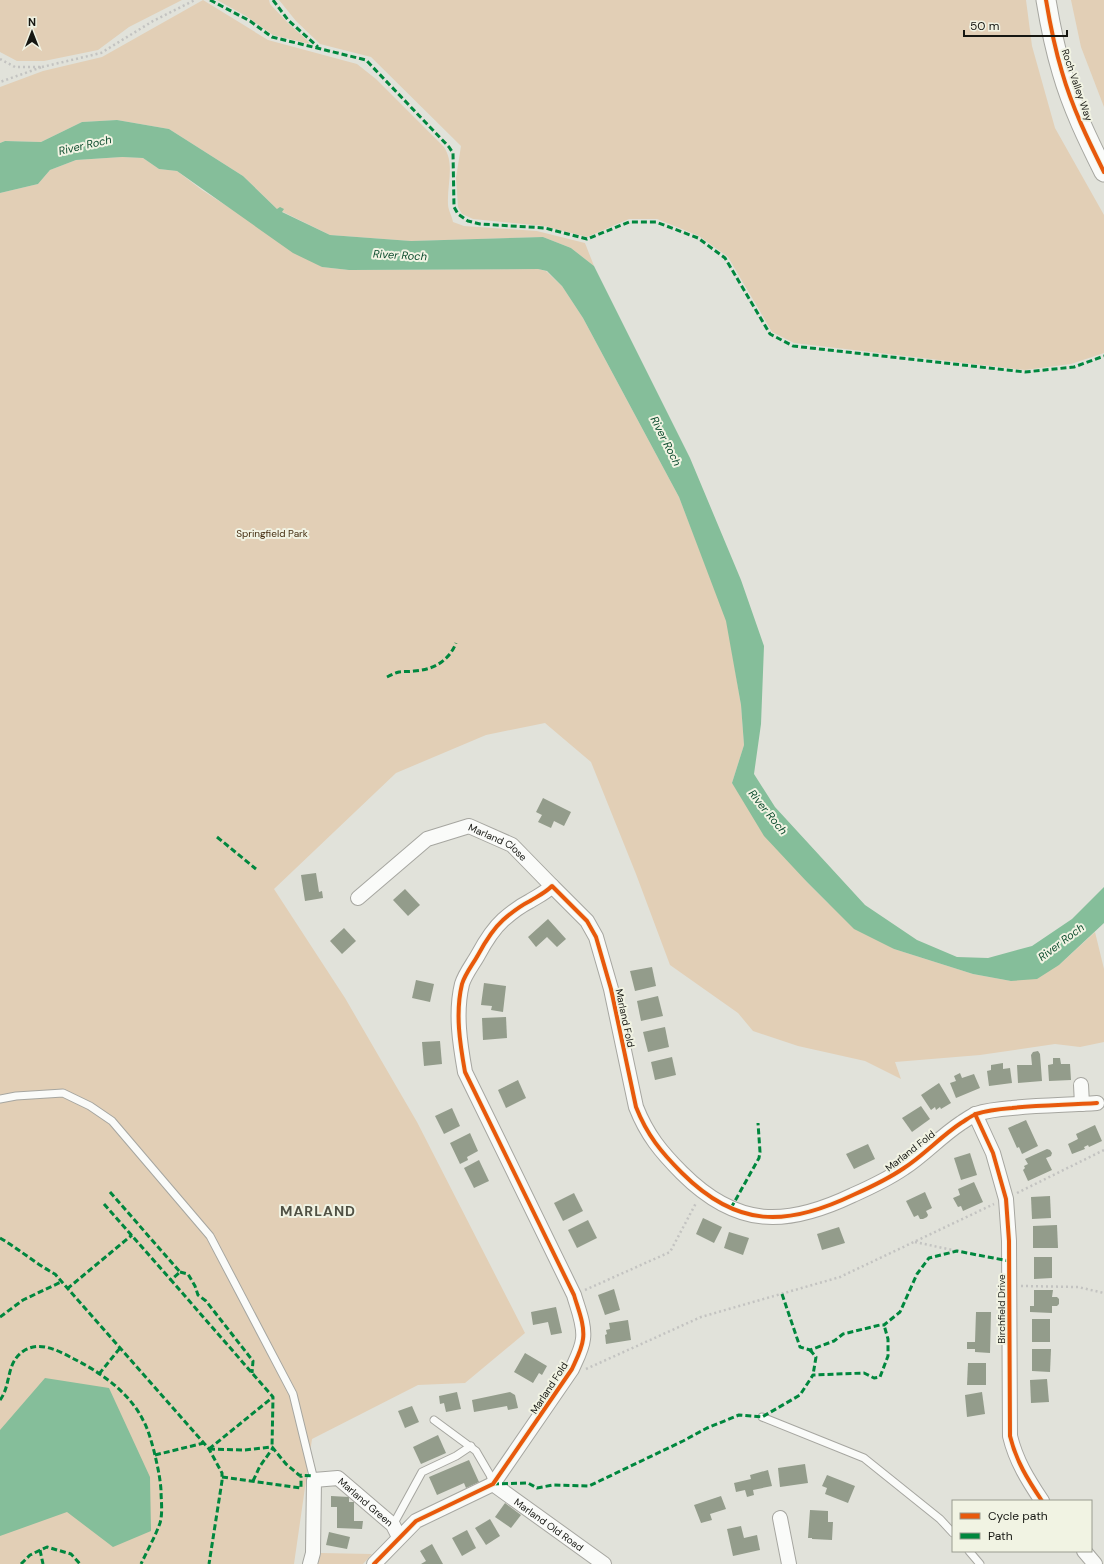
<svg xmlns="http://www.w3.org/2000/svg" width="1104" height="1564" viewBox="0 0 1104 1564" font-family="'DM Sans',sans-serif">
<rect width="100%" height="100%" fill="#e1e2da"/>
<g fill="#e2cfb6">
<path d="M0,0H182L129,27L98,50L44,61H17L0,52Z"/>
<path d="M203,0L268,40L357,64L376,79L444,147C455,164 447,184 448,204C448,210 452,216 453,222L464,226L537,231L585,243L594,266L571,248L543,237L411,241L330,235L277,209L243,176L169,129L117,120L82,122L41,142L5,141L0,143V87L43,71L102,57Z"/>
<path d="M217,0H269L270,4L288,23L309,42V44L273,35L246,16Z"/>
<path d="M279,0H1026L1032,46L1055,128L1104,215V353L1071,364L1025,370L794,343L772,332L728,257L699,236L657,219H629L587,237L544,226L473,219L462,214L458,207L456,178L461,146L371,57L320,44L296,21Z"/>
<path d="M1071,0H1104V107L1081,47Z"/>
<path d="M122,157L143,158L159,169L177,171L202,190L322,267L349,270L538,269L546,271L562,286L583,318L679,497L727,621L741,705L744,745L732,783L807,882L828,903L894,949L973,974L1011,981L1059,965L1095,932L1104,969V1042L1080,1047L1055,1044L980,1055L895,1062L901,1079L865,1061L798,1046L753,1031L738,1013L670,965L636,874L591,762L545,723L486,735L396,773L274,889L345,998L417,1122L525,1333L465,1383L418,1385L312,1439L294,1564H0V193L38,184L50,170L76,160Z"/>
<path d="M321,1553L372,1554L363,1564H318Z"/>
</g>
<g fill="#85be9a">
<path d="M117,120L169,129L243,176L277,209L280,207L284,209L282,212L330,235L411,241L543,237L571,248L594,266L690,458L741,580L764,646L761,724L754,774L775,807L865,905L917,940L957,957L988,958L1032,946L1072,919L1104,887V923L1059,965L1037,979L1011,981L973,974L894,949L854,929L807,882L764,836L732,783L744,745L741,705L726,621L679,497L583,318L562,286L547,271L538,269L349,270L322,267L293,253L177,171L159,169L143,158L122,157L76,160L50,170L38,184L0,193V143L5,141L41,142L82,122Z"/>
<path d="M45,1378L109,1388L150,1477L151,1531L113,1547L67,1512L0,1536V1430Z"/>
</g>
<g fill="#939c8b">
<path d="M543,798L571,812L564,826L554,821L551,828L538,822L542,815L536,812Z"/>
<path d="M316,873L319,892L322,891L323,898L305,901L301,875Z"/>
<path d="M405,889L420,905L408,916L393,900Z"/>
<path d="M548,919L566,939L557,947L547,937L536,947L528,937Z"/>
<path d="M344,928L356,941L342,954L330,941Z"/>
<path d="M652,967L656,986L635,991L630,971Z"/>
<path d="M416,980L434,984L430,1002L412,998Z"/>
<path d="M484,983L506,986L503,1012L491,1010L492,1006L481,1005Z"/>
<path d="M658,996L663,1016L641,1021L637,1001Z"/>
<path d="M506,1017L507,1038L483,1040L482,1018Z"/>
<path d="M665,1027L669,1047L648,1052L643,1032Z"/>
<path d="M440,1041L442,1064L424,1066L422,1042Z"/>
<path d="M1038,1051L1040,1054L1042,1081L1018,1083L1017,1065H1032L1031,1055L1033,1052Z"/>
<path d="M672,1057L676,1075L655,1080L651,1062Z"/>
<path d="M1053,1058H1060L1061,1064H1070L1071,1080L1049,1081L1048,1065L1053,1064Z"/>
<path d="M1003,1063V1069L1010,1068L1012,1083L989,1086L987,1071L991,1070V1065Z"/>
<path d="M960,1073L962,1078L974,1074L980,1088L956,1098L950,1083L956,1081L954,1076Z"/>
<path d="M518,1080L526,1098L506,1108L498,1090Z"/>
<path d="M939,1083L951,1103L941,1109L940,1107L936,1110L935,1107L931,1110L921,1095Z"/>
<path d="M921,1106L930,1119L912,1132L902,1118Z"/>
<path d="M452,1108L460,1126L444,1134L435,1116Z"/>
<path d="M1026,1120L1038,1146L1022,1154L1019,1147L1017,1148L1008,1128Z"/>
<path d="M1095,1125L1102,1141L1089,1147L1088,1145L1084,1147L1085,1149L1072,1154L1068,1144L1078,1139L1076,1134Z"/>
<path d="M470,1133L478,1151L467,1157L468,1160L460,1164L450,1143Z"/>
<path d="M868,1144L875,1159L854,1169L846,1154Z"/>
<path d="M1047,1149L1050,1150L1052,1153L1051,1156L1046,1158L1052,1170L1028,1181L1023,1170L1025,1168L1024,1166L1028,1164L1025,1159Z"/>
<path d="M970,1153L977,1175L961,1180L954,1158Z"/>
<path d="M479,1160L489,1181L474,1188L464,1168Z"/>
<path d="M974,1182L983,1202L963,1211L961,1206L958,1207L953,1198L960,1195L958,1189Z"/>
<path d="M925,1192L932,1208L926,1211L928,1215L927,1217L923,1219H920L918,1215L914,1217L906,1201Z"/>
<path d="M574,1193L583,1211L563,1221L554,1203Z"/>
<path d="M1050,1196L1051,1218L1032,1219L1031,1197Z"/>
<path d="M703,1218L722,1227L714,1243L696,1234Z"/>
<path d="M588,1220L597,1238L577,1248L568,1230Z"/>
<path d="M1057,1225L1058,1248H1033V1226Z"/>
<path d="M839,1227L845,1243L822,1250L817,1234Z"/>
<path d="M729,1232L749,1238L743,1255L724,1248Z"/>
<path d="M1034,1257H1052V1278L1034,1279Z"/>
<path d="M614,1289L620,1310L605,1315L598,1295Z"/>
<path d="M1034,1290H1053L1052,1297H1057L1059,1299V1304L1057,1306H1052V1313L1030,1312V1306H1034Z"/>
<path d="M556,1307L562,1333L551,1335L548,1322L533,1325L531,1312Z"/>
<path d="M976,1312H991L990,1353L975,1352V1349H967V1342H975Z"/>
<rect x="1032" y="1319" width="18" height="23"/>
<path d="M628,1320L631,1340L606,1344L605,1335L607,1334L606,1330L610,1329L609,1323Z"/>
<path d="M1032,1349H1051L1050,1372L1032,1371Z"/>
<path d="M525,1353L547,1366L542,1375L539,1373L533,1383L514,1372Z"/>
<path d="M968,1363H986V1385H967Z"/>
<path d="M1047,1379L1049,1402L1031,1403L1030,1380Z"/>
<path d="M457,1392L461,1409L446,1412L444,1403L440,1404L439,1396Z"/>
<path d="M510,1392L515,1395L518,1408L508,1410L507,1406L474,1412L472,1400Z"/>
<path d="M982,1392L985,1414L967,1417L965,1395Z"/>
<path d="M412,1406L419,1422L405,1428L398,1411Z"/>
<path d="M438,1435L446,1453L421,1464L413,1447Z"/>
<path d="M469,1460L479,1482L466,1488L464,1483L437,1495L429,1477Z"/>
<path d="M805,1464L808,1483L780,1487L778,1468Z"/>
<path d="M768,1470L772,1486L753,1490L754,1495L747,1497L745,1490L736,1492L734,1483L751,1479L750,1475Z"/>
<path d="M827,1475L855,1486L848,1503L825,1494L827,1488L822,1486Z"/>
<path d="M331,1496L349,1497V1502H354V1521H363L362,1529L337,1528V1507H331Z"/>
<path d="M721,1496L726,1509L710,1514L712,1520L701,1523L694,1505Z"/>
<path d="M505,1503L521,1515L511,1528L495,1517Z"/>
<path d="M810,1510L828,1511V1522H833L832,1540L812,1539V1538H808Z"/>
<path d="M490,1519L500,1536L486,1545L475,1528Z"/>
<path d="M741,1526L744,1538L757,1535L760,1550L733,1556L727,1529Z"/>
<path d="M467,1530L476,1548L462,1556L452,1538Z"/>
<path d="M329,1532L350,1537L347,1549L326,1545Z"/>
<path d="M432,1544L443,1564H421L426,1561L420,1551Z"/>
</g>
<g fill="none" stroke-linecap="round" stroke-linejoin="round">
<defs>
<g id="service">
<path d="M0,1099L16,1096L63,1093L90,1106L112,1121L210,1236L293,1394L314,1480"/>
<path d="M762,1417L864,1458L940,1519L953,1533"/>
<path d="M434,1420L476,1451L490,1475L493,1484"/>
<path d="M393,1525L422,1472L456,1456L471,1446"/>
<path d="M969,1551L980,1564"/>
</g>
<g id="minor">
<path id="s1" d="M358,898L427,839L469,826L512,845L552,886"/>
<path d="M1081,1085L1082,1104"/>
<path d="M975,1114L993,1153L1006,1199L1009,1241L1010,1436C1016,1461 1028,1480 1042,1501"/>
<path id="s2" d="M493,1484L604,1564"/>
<path d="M780,1518L789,1564"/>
<path d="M1084,1551L1095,1564"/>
<path id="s3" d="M310,1564L313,1553L314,1480L338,1478L393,1525L399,1537"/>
<path d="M374,1564L416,1521L493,1484L572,1369C576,1360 582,1349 583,1339C585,1325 578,1309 574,1295L465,1072C460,1044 455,1013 462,984C465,974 473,964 478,955C485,942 492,930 503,920C511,913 520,906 530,901C538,896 545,893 552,886L587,921L596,937L611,989L636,1107C647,1135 661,1152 682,1173C737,1228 786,1227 853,1195C871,1187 888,1179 904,1168C924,1155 940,1137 961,1123C966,1120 971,1116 976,1114C988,1110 1000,1109 1012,1108C1040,1105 1069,1105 1097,1103"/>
</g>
<path id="secondary" d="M1046,0C1050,24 1055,49 1062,72C1072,107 1088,140 1104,172"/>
</defs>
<use href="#service" stroke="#a6a6a0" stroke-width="9"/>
<use href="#minor" stroke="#a6a6a0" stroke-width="16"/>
<use href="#secondary" stroke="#a6a6a0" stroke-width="21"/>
<g stroke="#c3c3c1" stroke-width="2.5" stroke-dasharray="2 3" stroke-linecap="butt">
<path d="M0,59L15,67H42L0,82"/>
<path d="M42,67L101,53L153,21L195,0"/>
<path d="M1017,1193L1104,1150"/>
<path d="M915,1242L957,1251"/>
<path d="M1021,1286L1078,1287L1104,1293"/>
<path d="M585,1290L670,1252L696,1203"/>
<path d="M586,1369L701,1317L840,1277L994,1204"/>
</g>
<use href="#service" stroke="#fafbf9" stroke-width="7"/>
<use href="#minor" stroke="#fafbf9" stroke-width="14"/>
<use href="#secondary" stroke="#fafbf9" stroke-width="19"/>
<g stroke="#00873e" stroke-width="3" stroke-dasharray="6 3" stroke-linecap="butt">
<path d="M210,0L250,21L272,37L366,60L449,147L453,153L454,207L458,214L468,221L480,224L545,228L587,239L629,222H656L698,238L725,258L770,334L793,346L1025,372L1074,367L1104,356"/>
<path d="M273,0L288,20L318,47"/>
<path d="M387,677C391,675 395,673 399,672C404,671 409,672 414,671C433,670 449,661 456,643"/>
<path d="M217,837L256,869"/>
<path d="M110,1192L180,1272L171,1280L273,1397L272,1447"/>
<path d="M104,1204L171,1280"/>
<path d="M731,1208L759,1158L760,1152L758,1123"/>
<path d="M0,1238C19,1249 36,1264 55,1274L209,1449L222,1473V1481L209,1564"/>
<path d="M180,1272L188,1274L195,1286L198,1295L206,1301L253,1361L252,1373"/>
<path d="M67,1289L132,1235"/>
<path d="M782,1294L800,1347L810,1350L834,1341L843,1334L880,1325H884L900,1312L917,1274L929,1258L957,1251L1009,1261"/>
<path d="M0,1317L23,1300L61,1282"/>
<path d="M810,1350L816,1357L813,1375"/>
<path d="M99,1374L120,1348"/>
<path d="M0,1400C12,1384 5,1362 25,1350C41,1341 59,1351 74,1359C100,1372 129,1392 143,1420C148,1429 151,1440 154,1451C157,1464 160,1476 161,1490C161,1500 163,1513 160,1523C155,1537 147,1551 141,1564"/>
<path d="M209,1449L245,1450L272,1447L286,1464L299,1475L313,1476"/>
<path d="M209,1449L273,1397"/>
<path d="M155,1455L204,1443"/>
<path d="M222,1477L301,1488V1476"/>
<path d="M253,1481L260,1466L273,1448"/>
<path d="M493,1484L528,1483L537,1488L553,1485L589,1486L683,1441L707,1428L739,1415L762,1417L800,1395L813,1375L864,1373L874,1378L880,1377L888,1356V1339L884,1325"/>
<path d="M40,1550L43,1564"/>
<path d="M21,1564L30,1555L47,1547L71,1554L80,1564"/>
</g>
<defs>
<g id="cycleway">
<path d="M1046,0C1050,24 1055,49 1062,72C1072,107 1088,140 1104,172"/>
<path d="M975,1114L993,1153L1006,1199L1009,1241L1010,1436C1016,1461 1028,1480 1042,1501"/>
<path d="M374,1564L416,1521L493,1484L572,1369C576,1360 582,1349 583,1339C585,1325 578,1309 574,1295L465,1072C460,1044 455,1013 462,984C465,974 473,964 478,955C485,942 492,930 503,920C511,913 520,906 530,901C538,896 545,893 552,886L587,921L596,937L611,989L636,1107C647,1135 661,1152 682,1173C737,1228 786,1227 853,1195C871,1187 888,1179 904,1168C924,1155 940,1137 961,1123C966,1120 971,1116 976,1114C988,1110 1000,1109 1012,1108C1040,1105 1069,1105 1097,1103"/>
</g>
</defs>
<use href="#cycleway" stroke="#f1f3e3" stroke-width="6"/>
<use href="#cycleway" stroke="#e8590c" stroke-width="4"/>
</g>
<g text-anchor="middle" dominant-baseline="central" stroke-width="4" stroke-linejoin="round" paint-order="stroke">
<g font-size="10" fill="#161712" stroke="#f1f3e3">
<text transform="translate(1077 85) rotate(71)">Roch Valley Way</text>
<text stroke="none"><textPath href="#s1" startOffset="168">Marland Close</textPath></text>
<text transform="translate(625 1018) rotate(78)">Marland Fold</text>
<text transform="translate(910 1151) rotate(-38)">Marland Fold</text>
<text transform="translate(1001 1309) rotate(-90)">Birchfield Drive</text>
<text transform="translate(549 1388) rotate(-57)">Marland Fold</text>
<text stroke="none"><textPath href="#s3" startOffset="145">Marland Green</textPath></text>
<text stroke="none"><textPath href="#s2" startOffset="69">Marland Old Road</textPath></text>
</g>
<g font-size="10" fill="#442d10" stroke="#f1f3e3">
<text x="272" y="533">Springfield Park</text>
</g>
<g font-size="11" font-style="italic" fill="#0a4b2c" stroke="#f1f3e3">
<text transform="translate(85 145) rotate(-13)">River Roch</text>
<text transform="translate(400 255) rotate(3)">River Roch</text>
<text transform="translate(666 441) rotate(63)">River Roch</text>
<text transform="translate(768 812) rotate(51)">River Roch</text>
<text transform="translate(1061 942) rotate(-37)">River Roch</text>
</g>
<g font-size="14" font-weight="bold" letter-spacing="1" fill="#505144" stroke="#f1f3e3">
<text x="318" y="1211">MARLAND</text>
</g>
</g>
<rect x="952" y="1500" width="140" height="52" fill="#f1f3e3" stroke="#999b8f"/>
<rect x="960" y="1513" width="20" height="6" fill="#e8590c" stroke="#999b8f"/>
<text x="988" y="1520" font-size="12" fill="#161712">Cycle path</text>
<rect x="960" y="1533" width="20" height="6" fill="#00873e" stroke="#999b8f"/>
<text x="988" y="1540" font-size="12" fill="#161712">Path</text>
<g transform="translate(32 32)" stroke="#f1f3e3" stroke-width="3" paint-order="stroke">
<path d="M0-3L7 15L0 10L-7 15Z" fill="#161712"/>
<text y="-6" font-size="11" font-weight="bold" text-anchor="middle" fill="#161712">N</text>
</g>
<path d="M964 30v6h103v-6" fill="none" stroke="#161712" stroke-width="2"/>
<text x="970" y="30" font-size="12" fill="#161712" stroke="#f1f3e3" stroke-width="3" paint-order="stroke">50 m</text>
</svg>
